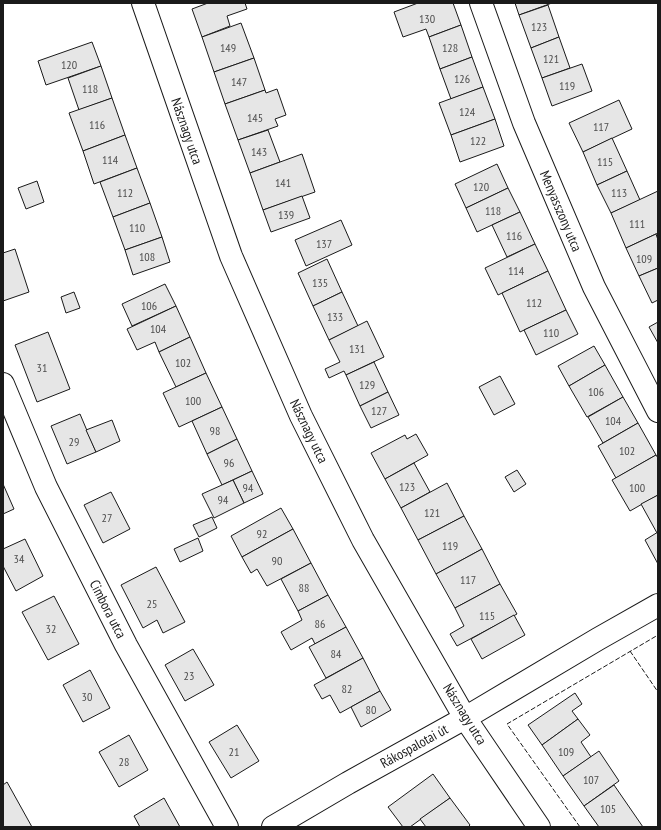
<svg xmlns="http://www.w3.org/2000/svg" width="661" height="830" viewBox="0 0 661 830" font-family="'PT Sans Narrow',sans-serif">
<rect width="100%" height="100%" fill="#fff"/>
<g fill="#e6e6e6" stroke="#1a1a1a">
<path d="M208,3H245L247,9L227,16L230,26L202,37L192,9Z"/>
<path d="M418,3H453L461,25L429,37L426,29L403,37L394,12Z"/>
<path d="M515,3H552L519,15Z"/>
<path d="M548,5L559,37L531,48L519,15Z"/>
<path d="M241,23L254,58L214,72L202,37Z"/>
<path d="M461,25L472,57L440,69L429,37Z"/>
<path d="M559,37L570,68L542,78L531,48Z"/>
<path d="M92,42L101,66L46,85L38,61Z"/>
<path d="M472,57L483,87L451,99L440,69Z"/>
<path d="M254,58L265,90L225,104L214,72Z"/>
<path d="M582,64L592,91L552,106L542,78Z"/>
<path d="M101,66L112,98L79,110L68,78Z"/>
<path d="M483,87L495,119L451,135L439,103Z"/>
<path d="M277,89L286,115L275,119L278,126L238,140L225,104L265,90L266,93Z"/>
<path d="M112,98L125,135L83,151L69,113Z"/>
<path d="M619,100L632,129L583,152L569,123Z"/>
<path d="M495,119L504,146L460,162L451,135Z"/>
<path d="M268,130L280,162L250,173L238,140Z"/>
<path d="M125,135L137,168L94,184L83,151Z"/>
<path d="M612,138L627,171L597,185L583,152Z"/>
<path d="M302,154L315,192L263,210L250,173Z"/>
<path d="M497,164L508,188L466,208L455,184Z"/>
<path d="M137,168L150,203L113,217L100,182Z"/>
<path d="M627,171L640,200L611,213L597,185Z"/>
<path d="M37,181L44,202L26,209L18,188Z"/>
<path d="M508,188L520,212L477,232L466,208Z"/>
<path d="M658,191V233L626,248L611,213Z"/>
<path d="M302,196L310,218L271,232L263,210Z"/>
<path d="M150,203L162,237L125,250L113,217Z"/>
<path d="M520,212L535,244L507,257L492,225Z"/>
<path d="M341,220L352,245L306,266L295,240Z"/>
<path d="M656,234L658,240V268L639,276L626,248Z"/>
<path d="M162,237L170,262L133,275L125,250Z"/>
<path d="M535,244L548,271L498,295L485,268Z"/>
<path d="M15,249L29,292L3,301V253Z"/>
<path d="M327,259L342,292L313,306L298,273Z"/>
<path d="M658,268V300L652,303L639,276Z"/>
<path d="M548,271L566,310L520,332L502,293Z"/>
<path d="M165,284L176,306L132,326L122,304Z"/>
<path d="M74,292L80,308L66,313L61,297Z"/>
<path d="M342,292L358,326L329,340L313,306Z"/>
<path d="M176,306L190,337L159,352L155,342L137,350L127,329Z"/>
<path d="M566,310L578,334L536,355L524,330Z"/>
<path d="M367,321L384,357L346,375L344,371L329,378L325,369L340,362L329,340Z"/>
<path d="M658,322V343L649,327Z"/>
<path d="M48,332L70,389L37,402L15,345Z"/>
<path d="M190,337L206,373L176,387L159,352Z"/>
<path d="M594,346L605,365L569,386L558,366Z"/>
<path d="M374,362L388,392L360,406L346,375Z"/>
<path d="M605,365L623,397L587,417L569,386Z"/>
<path d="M206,373L222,407L179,427L163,393Z"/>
<path d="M500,376L515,404L494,415L479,387Z"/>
<path d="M388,392L399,415L371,428L360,406Z"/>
<path d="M623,397L638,423L603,443L588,417Z"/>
<path d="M222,407L237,439L207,454L192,421Z"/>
<path d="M80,414L96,452L67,464L51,426Z"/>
<path d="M112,420L120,441L96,452L86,430Z"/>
<path d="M638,423L656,455L616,478L598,446Z"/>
<path d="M416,434L428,455L385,479L371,453L405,435L407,439Z"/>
<path d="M237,439L252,471L222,485L207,454Z"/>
<path d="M656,455L658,458V495L630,511L612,480Z"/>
<path d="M414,463L430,492L401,508L385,479Z"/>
<path d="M517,470L526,484L514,492L505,477Z"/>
<path d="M252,471L263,494L244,503L233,480Z"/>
<path d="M233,480L244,503L214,518L202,494Z"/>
<path d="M447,483L464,516L418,540L401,508Z"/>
<path d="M3,484L14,509L3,514Z"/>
<path d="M111,492L130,529L103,543L84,505Z"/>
<path d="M658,495V532L657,533L641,504Z"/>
<path d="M281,508L293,529L242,557L231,536Z"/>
<path d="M464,516L482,549L436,574L418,540Z"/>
<path d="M212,517L217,528L199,537L193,525Z"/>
<path d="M293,529L311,563L267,586L257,569L251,573L242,557Z"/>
<path d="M658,532V564L645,540Z"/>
<path d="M198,538L203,551L180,562L174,549Z"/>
<path d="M25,539L43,576L16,591L3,566V549Z"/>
<path d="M482,549L500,584L455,608L436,574Z"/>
<path d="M311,563L328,595L298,611L281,579Z"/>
<path d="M156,567L185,622L163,633L157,620L143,628L121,585Z"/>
<path d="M500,584L517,614L457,646L450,634L464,626L455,608Z"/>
<path d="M328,595L346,627L315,644L312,638L291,650L281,632L302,620L298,611Z"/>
<path d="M54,596L79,644L48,660L22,612Z"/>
<path d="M514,615L525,635L482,659L471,639Z"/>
<path d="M346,627L363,658L326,678L309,647Z"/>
<path d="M193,649L214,685L185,701L165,665Z"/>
<path d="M363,658L380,691L340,713L330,695L322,699L314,685Z"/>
<path d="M90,670L110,708L83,722L63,685Z"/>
<path d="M380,691L391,710L361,727L351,707Z"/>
<path d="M575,693L582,704L572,711L578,719L542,745L528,725Z"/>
<path d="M578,719L590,735L581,742L591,757L563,776L542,745Z"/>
<path d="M237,725L259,761L231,778L209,742Z"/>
<path d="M129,735L148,770L119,787L99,752Z"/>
<path d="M599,751L619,781L584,806L563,776Z"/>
<path d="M433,774L450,798L410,827H403L388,807Z"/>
<path d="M7,782L32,827H3V785Z"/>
<path d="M614,785L643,827H599L584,806Z"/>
<path d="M164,798L180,827H140L134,816Z"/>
<path d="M450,798L470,825L468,827H426L420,819Z"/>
</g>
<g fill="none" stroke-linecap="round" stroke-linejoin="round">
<defs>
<g id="minor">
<path d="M143,3L231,256L301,416L363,540L465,718L539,827"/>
<path d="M481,3L524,123L594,287L658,411"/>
<path d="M3,384L46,487L126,645L227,827"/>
<path d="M273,827L348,783L465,718L598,639L658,605"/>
</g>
</defs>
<use href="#minor" stroke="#1a1a1a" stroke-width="24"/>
<use href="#minor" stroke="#fff" stroke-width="22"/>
<g stroke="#1a1a1a" stroke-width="1" stroke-dasharray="5 2" stroke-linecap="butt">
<path d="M630,651L658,692"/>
<path d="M580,827L507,724L658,635"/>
</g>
</g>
<g text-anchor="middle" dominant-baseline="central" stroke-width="3" stroke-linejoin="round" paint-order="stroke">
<g font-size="12" fill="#4d4d4d">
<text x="427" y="18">130</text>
<text x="539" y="26">123</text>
<text x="228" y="47">149</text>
<text x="450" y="47">128</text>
<text x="551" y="58">121</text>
<text x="69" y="64">120</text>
<text x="462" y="78">126</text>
<text x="239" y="81">147</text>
<text x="567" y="85">119</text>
<text x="90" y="88">118</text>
<text x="467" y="111">124</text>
<text x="255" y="117">145</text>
<text x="97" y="124">116</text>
<text x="601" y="126">117</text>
<text x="478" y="140">122</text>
<text x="259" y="151">143</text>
<text x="110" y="159">114</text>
<text x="605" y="161">115</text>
<text x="283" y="182">141</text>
<text x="481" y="186">120</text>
<text x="125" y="192">112</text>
<text x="619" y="192">113</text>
<text x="493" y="210">118</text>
<text x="286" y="214">139</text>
<text x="637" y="223">111</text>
<text x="137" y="227">110</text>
<text x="514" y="235">116</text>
<text x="324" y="243">137</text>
<text x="147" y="256">108</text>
<text x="644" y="258">109</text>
<text x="516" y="270">114</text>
<text x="320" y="282">135</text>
<text x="534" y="302">112</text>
<text x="149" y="305">106</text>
<text x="335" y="316">133</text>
<text x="158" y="328">104</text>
<text x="551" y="332">110</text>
<text x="357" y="348">131</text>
<text x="183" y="362">102</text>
<text x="42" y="367">31</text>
<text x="367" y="384">129</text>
<text x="596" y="391">106</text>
<text x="193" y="400">100</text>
<text x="379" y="410">127</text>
<text x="613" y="420">104</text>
<text x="215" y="430">98</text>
<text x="74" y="441">29</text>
<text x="627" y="450">102</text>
<text x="229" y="462">96</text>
<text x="407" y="486">123</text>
<text x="248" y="487">94</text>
<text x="637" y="487">100</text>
<text x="223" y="499">94</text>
<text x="432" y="512">121</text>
<text x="107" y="517">27</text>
<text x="262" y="533">92</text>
<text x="450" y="545">119</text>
<text x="19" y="558">34</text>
<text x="277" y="560">90</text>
<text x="468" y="579">117</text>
<text x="304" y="587">88</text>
<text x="152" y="603">25</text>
<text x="487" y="615">115</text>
<text x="320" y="623">86</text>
<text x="51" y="628">32</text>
<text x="336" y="653">84</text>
<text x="189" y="675">23</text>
<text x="347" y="688">82</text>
<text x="87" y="696">30</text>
<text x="371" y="709">80</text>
<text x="234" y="751">21</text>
<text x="566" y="751">109</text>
<text x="124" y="761">28</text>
<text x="591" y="779">107</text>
<text x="608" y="808">105</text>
</g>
<g font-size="14" fill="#1a1a1a" stroke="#fff">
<text transform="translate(187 131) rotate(71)">Násznagy utca</text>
<text transform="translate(561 211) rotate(67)">Menyasszony utca</text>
<text transform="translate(309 431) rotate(64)">Násznagy utca</text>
<text transform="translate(108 609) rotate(63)">Cimbora utca</text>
<text transform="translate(465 714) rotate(58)">Násznagy utca</text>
<text transform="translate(414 746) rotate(-29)">Rákospalotai út</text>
</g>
</g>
<rect width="661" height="830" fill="none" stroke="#1a1a1a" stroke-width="8"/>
</svg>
